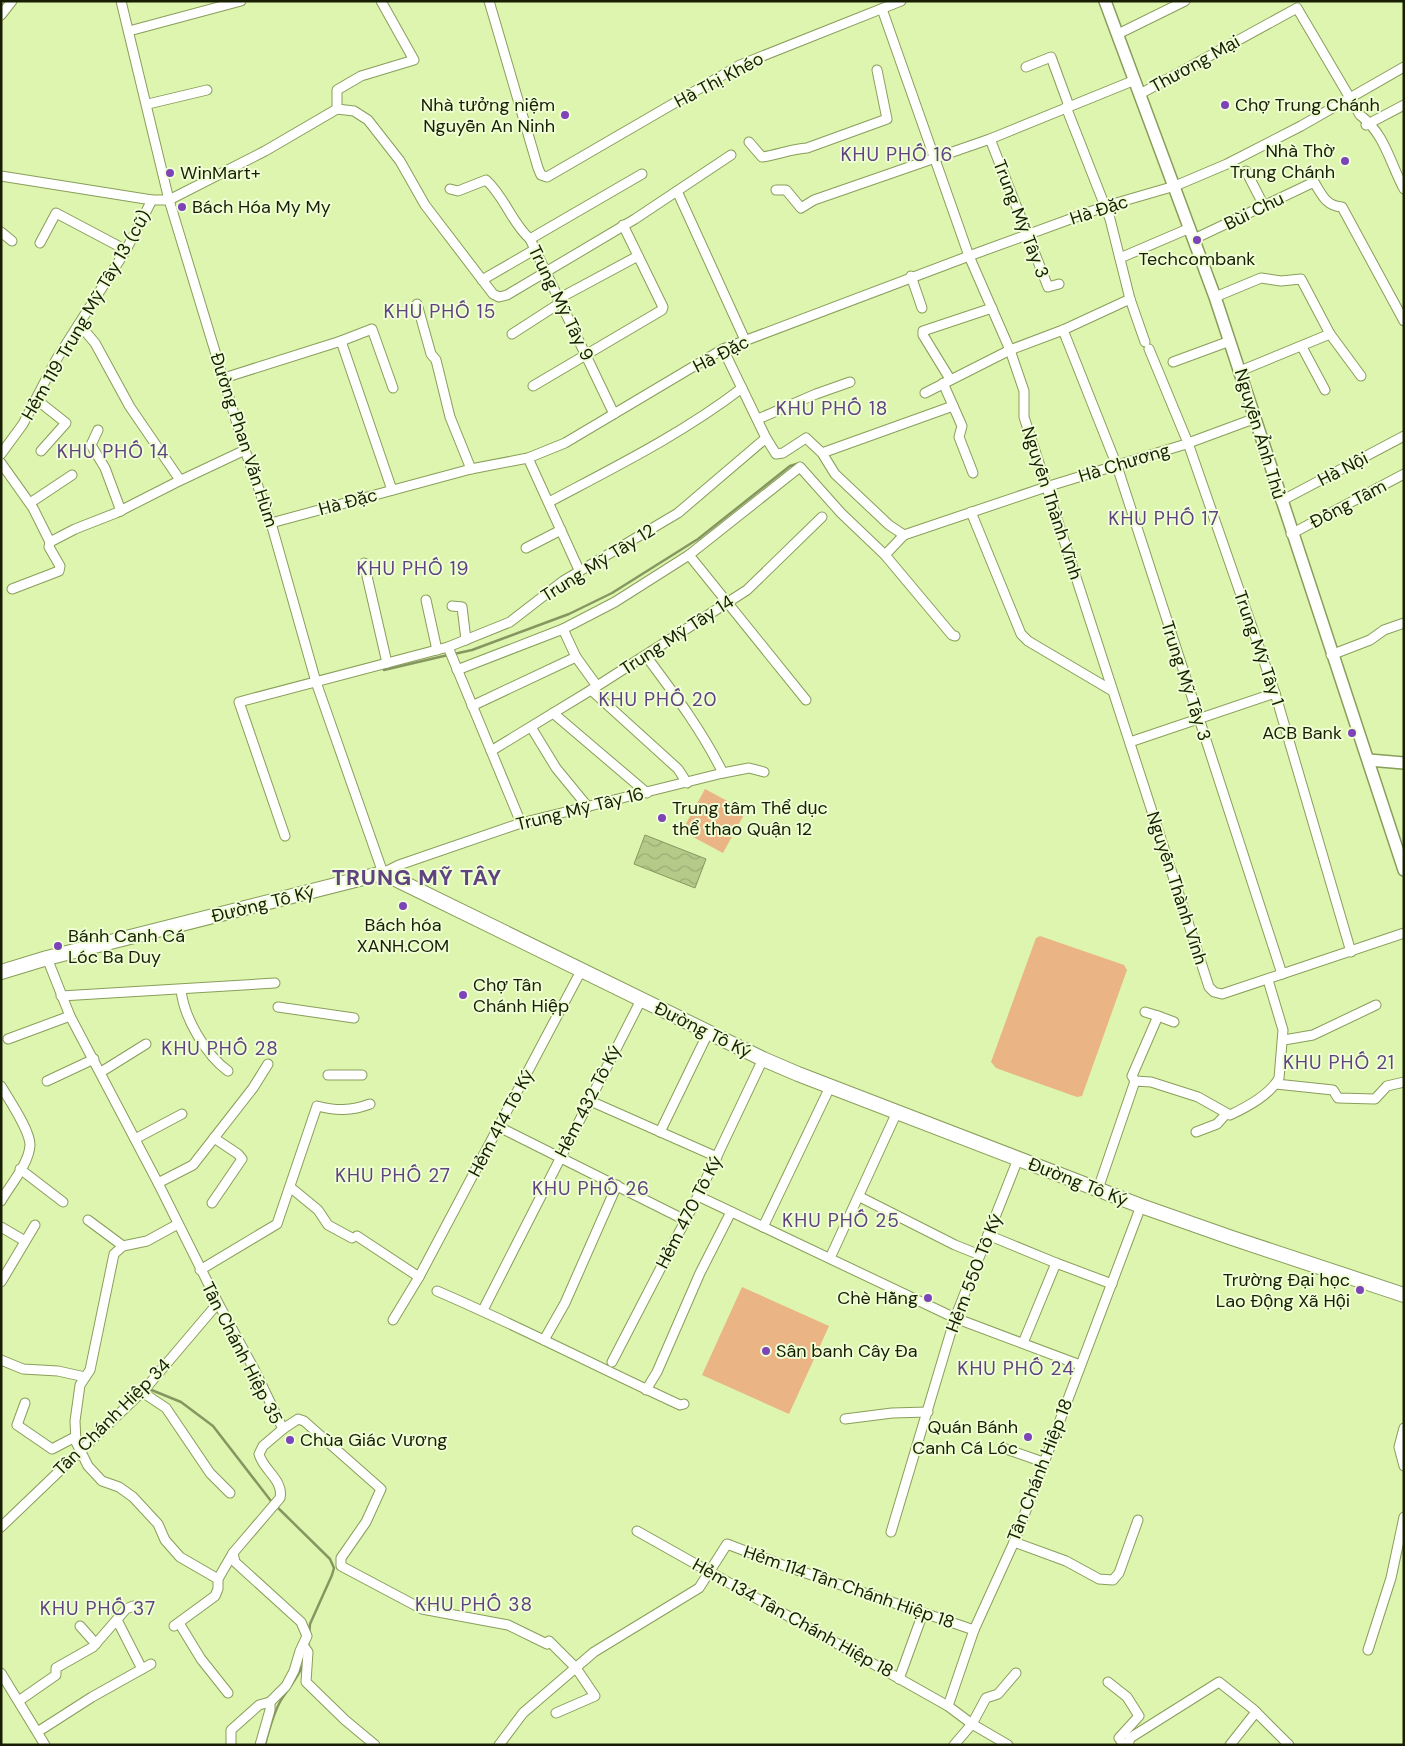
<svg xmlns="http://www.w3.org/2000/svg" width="1405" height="1746" viewBox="0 0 1405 1746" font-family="'DM Sans',sans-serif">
<defs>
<pattern id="water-waves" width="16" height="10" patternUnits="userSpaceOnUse" patternTransform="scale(1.25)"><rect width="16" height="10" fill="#b5ca89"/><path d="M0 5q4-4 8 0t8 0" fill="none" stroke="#9bad75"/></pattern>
</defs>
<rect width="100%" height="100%" fill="#ddf5ae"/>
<g fill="#eab484">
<path d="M705,789L746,811L723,853L682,831Z"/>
<path d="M1040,936L1124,965L1127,970L1082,1096L1077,1097L996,1068L991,1062L1036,938Z"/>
<path d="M742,1287L829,1326L789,1414L702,1375Z"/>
</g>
<path fill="url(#water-waves)" stroke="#869661" d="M645,835L706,859L695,888L634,864Z"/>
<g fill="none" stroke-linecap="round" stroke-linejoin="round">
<g stroke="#869661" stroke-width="2.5">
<path d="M454,654L472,650L569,614L612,593L698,539L790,466L800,463"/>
<path d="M384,670L448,655"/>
<path d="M149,1389L181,1402L213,1426L271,1501L330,1559L334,1568L332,1575L310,1624L308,1649"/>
<path d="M265,1745C269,1730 273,1714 281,1700C289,1688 298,1677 304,1663"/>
</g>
<defs>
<g id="street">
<path d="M121,1L169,200L245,450L271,523L316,682L383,873L399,865L521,823L723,773L749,768L764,772"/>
<path d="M489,1L538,168L541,175L547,177L740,65L901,1"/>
<path d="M882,9L969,256L1010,350L1024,391V417L1209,987L1214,992L1222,994L1282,974L1117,466L1063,330"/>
<path d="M1,15L12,1"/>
<path d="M129,31L241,1"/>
<path d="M1118,34L1185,1"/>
<path d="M1026,67L1051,57L1069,106"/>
<path d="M1140,94L1297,8L1360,115C1385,134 1390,163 1404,189"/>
<path d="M148,104L207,90"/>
<path d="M1066,107L1110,219L1130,299L1145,342"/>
<path d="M337,109L354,111L368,120L400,161L425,205L493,294L499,297L507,295L635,219L731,155"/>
<path d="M337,109V90L361,76L414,60L381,1"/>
<path d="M1366,125L1404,105"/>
<path d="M990,139L1048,287L1059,284"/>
<path d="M749,142L762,157C777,155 791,149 807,148L887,119L877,70"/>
<path d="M1246,171L1264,206"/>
<path d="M1,176L152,200H169L265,151L337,109"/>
<path d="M450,189L458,191L486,180C505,197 511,222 530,239L614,414"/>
<path d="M776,190H786L801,208L814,200L990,139L1135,80"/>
<path d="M677,191L745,340"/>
<path d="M1,232L12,241"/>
<path d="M530,239L642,174"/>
<path d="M1194,239L1314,182C1322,195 1326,206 1342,207L1404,321"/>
<path d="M40,243L56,213L126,250"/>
<path d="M1120,258L1190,228"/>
<path d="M911,276L922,308"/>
<path d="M482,280L534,250"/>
<path d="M1215,297L1261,278L1281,281L1301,279L1330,334L1240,371"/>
<path d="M558,299L638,256"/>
<path d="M417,304L431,354L436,360L450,417L471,469"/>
<path d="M79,324L95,343L130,407L180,480"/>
<path d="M512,334L560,303"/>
<path d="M1330,334L1361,376"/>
<path d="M341,341L392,490"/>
<path d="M1302,347L1325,390"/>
<path d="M1149,349L1188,443L1275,693L1351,952"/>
<path d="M1173,362L1230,341"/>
<path d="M224,378L341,341L372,329L393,388"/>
<path d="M950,379L923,335V331L992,308"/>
<path d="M943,383L962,426L959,437L973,473"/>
<path d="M533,386L662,310L663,307L623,225"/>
<path d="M925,393L1010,350L1063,330L1130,299"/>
<path d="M37,400L66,423L41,451"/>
<path d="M758,419L816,394L850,382"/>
<path d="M98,430L91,445L105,468L121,511"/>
<path d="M766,438L776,454L783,453L806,438L822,453L835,474L889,525L904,535"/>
<path d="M822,453L953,406"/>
<path d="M1,454L23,424L56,360L126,250L152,200"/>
<path d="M528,458L579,570"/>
<path d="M1,463L33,508L50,542L49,547L60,566L59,571L12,589"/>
<path d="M1281,501L1404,436"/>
<path d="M549,502C615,467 682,434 742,388"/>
<path d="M30,503L72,475"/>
<path d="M971,512L1021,634L1028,641L1111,690"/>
<path d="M271,523L471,469L528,458L565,443L723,349L969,256L1106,206L1175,186L1227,164L1301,126L1404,67"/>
<path d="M1291,534L1404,474"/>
<path d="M50,542L75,529L116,513L175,483L245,450"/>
<path d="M526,548L561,530"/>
<path d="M689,555L806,700"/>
<path d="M885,555L904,535L1046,487L1183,445L1256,418"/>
<path d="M364,563L387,663"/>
<path d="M426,600L437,650"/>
<path d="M452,606L462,607L466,640"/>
<path d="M448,647L521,823"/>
<path d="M1331,655L1370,640L1384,630L1404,623"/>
<path d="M646,656C675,695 701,729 723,773"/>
<path d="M576,657L563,629L615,602L689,555L800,467L841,513L885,555L952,635L955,636"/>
<path d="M457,670L563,629"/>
<path d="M591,690L678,769L687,783"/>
<path d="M472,706L576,657L597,686"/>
<path d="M553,713L647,793"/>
<path d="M531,727L556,768L588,807"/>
<path d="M1130,742L1275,693"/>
<path d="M491,751L591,690L747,590L822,517"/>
<path d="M285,836L239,702L448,647L510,622L563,581L678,513L766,438L723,349"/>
<path d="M47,958L70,1016L158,1183L218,1303L254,1369L283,1429L263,1446L259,1454C263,1470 284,1480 280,1498L233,1553L235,1562L301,1622L307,1636L300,1651L294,1671L286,1686L270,1702L259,1705L231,1730V1745"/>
<path d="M1282,974L1404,933"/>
<path d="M181,990C184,1018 206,1055 228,1071"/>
<path d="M61,996L275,983"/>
<path d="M278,1007L354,1018"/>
<path d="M1145,1012L1158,1016"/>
<path d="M8,1039L70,1016"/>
<path d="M1284,1040L1313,1035L1376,1005"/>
<path d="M101,1072L146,1044"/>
<path d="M328,1075H362"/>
<path d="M47,1081L94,1059"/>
<path d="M1135,1081L1132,1076L1158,1016L1174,1022"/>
<path d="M1276,1084L1333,1090L1338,1098L1375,1099L1387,1086L1404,1082"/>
<path d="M1,1086C9,1100 30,1130 30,1145C29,1164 10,1185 1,1201"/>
<path d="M588,1100L717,1157"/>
<path d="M499,1127L685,1220"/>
<path d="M660,1132L708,1033"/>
<path d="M1196,1132L1217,1124L1226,1114"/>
<path d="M135,1139L182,1114"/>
<path d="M20,1169L63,1202"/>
<path d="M158,1183L193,1165L253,1088L268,1064"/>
<path d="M290,1187L318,1210L328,1225L352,1238"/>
<path d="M1098,1189L1135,1081L1151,1082L1198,1097L1230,1115C1247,1107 1270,1095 1279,1078L1283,1030L1268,980"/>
<path d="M698,1196L955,1318L1080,1365"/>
<path d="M860,1197L955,1245L980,1255"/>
<path d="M212,1203L242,1159L238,1154L214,1138"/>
<path d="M88,1220L123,1246"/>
<path d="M178,1224L147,1241L123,1246L114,1254L90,1370L80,1385L75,1421L76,1442L88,1466L102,1481L119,1487L133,1497L158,1524L165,1540L180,1557L218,1579"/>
<path d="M1,1227L25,1241"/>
<path d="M763,1227L830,1087"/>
<path d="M988,1235L1056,1263"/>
<path d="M357,1236L419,1277"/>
<path d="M830,1258L897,1112"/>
<path d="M200,1270L277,1224L317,1106C336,1111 351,1111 370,1104"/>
<path d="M1,1282L35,1225"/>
<path d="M437,1291C519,1326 599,1368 680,1405L684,1404"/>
<path d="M483,1310L641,1000"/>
<path d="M393,1320L419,1277L582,969"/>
<path d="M544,1340L565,1303L617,1185"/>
<path d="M1023,1343L1056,1263L1112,1284"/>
<path d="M1,1360L23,1369L58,1371L85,1377"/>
<path d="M612,1362L698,1196L763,1059"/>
<path d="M646,1390L657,1372L700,1273L731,1212"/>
<path d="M142,1392L166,1408L210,1473L230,1493"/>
<path d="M25,1403L17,1425L52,1449L75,1437"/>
<path d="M845,1419L892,1413L928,1412"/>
<path d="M1404,1428L1399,1447L1404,1466"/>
<path d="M283,1429L298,1419L304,1421L381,1489L366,1522L341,1558V1566L422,1609L508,1625L547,1644L549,1641L576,1668L595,1696L556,1713"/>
<path d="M1006,1449L1043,1462"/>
<path d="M1,1527L145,1389L218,1303"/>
<path d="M637,1531L948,1706L972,1724L1008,1745"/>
<path d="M891,1532L955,1318L1018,1159"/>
<path d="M1014,1542L1066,1561L1099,1579L1113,1580L1119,1573L1138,1520"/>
<path d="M117,1620L142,1669"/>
<path d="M179,1623L201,1659L228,1693"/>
<path d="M80,1626L96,1644"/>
<path d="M174,1626L215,1596L218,1589V1579L233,1553"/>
<path d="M303,1645L308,1652L306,1682L345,1720L375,1745"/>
<path d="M1368,1650L1391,1578L1404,1517"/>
<path d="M1,1673L45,1745"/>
<path d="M899,1679L923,1613"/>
<path d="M1108,1682L1127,1697L1139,1716L1119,1738L1124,1745"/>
<path d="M20,1700L56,1675V1668L93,1647L126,1609L133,1606"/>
<path d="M948,1706L974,1630L1014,1542L1141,1206"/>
<path d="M39,1731L92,1697L151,1664"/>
<path d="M260,1745L270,1710V1702"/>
<path d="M499,1745L523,1713L594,1652L699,1588L727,1544L785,1566L974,1630"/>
<path d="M954,1745L972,1724L986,1698L998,1694L1016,1673"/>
<path d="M1128,1745L1130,1738L1219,1682L1253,1709L1289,1745"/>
<path d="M1230,1745L1256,1712"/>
</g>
<g id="secondary">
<path d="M1105,1L1215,297L1404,870"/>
<path d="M1369,760L1404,763"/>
</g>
<path id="primary" d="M1,972L47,958L383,873L763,1059L798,1074L1141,1206L1232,1238L1404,1295"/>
</defs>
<use href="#street" stroke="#899e5a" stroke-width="11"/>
<use href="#secondary" stroke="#899e5a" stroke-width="14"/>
<use href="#primary" stroke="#899e5a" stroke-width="16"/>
<use href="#street" stroke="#fff" stroke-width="9"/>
<use href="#secondary" stroke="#fff" stroke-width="11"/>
<use href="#primary" stroke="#fff" stroke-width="14"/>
</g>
<g fill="#7d43b9" stroke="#effed4" stroke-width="2">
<circle cx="1225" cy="105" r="5"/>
<circle cx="565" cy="115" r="5"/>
<circle cx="1345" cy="161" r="5"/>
<circle cx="170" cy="173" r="5"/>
<circle cx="182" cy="207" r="5"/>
<circle cx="1197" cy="240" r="5"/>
<circle cx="1352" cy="733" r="5"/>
<circle cx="662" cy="818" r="5"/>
<circle cx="403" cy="906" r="5"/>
<circle cx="58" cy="946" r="5"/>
<circle cx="463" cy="995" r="5"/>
<circle cx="1360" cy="1290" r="5"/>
<circle cx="928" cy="1298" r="5"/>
<circle cx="766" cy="1351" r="5"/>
<circle cx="1028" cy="1437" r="5"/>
<circle cx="290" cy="1440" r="5"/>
</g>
<g text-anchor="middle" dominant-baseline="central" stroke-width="4" stroke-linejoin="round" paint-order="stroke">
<g font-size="18" fill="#171e03" stroke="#effed4">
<text transform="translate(1195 64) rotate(-29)">Thương Mại</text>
<text transform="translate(719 80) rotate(-28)">Hà Thị Khéo</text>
<text transform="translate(1099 210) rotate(-18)">Hà Đặc</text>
<text transform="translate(1254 211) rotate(-26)">Bùi Chu</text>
<text transform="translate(1021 219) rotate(69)">Trung Mỹ Tây 3</text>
<text transform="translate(561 303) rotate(64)">Trung Mỹ Tây 9</text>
<text transform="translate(86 315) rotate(-60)">Hẻm 119 Trung Mỹ Tây 13 (cũ)</text>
<text transform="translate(721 354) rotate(-27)">Hà Đặc</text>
<text transform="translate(1260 434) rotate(73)">Nguyễn Ảnh Thủ</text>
<text transform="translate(244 440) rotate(72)">Đường Phan Văn Hùm</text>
<text transform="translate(1124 463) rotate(-17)">Hà Chương</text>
<text transform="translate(1343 469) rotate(-27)">Hà Nội</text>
<text transform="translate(348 502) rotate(-15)">Hà Đặc</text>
<text transform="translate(1052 503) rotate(72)">Nguyễn Thành Vĩnh</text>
<text transform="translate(1348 504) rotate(-28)">Đồng Tâm</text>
<text transform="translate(598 563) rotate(-32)">Trung Mỹ Tây 12</text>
<text transform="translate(677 635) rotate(-33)">Trung Mỹ Tây 14</text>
<text transform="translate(1259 648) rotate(71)">Trung Mỹ Tây 1</text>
<text transform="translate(1186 681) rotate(72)">Trung Mỹ Tây 3</text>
<text transform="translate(580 809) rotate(-14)">Trung Mỹ Tây 16</text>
<text transform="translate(1177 888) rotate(72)">Nguyễn Thành Vĩnh</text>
<text transform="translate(263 904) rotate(-14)">Đường Tô Ký</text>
<text transform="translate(703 1030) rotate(26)">Đường Tô Ký</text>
<text transform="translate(588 1101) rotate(-63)">Hẻm 432 Tô Ký</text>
<text transform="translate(501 1123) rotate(-62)">Hẻm 414 Tô Ký</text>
<text transform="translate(1078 1182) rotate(21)">Đường Tô Ký</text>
<text transform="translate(689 1212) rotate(-63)">Hẻm 470 Tô Ký</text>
<text transform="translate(974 1273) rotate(-69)">Hẻm 550 Tô Ký</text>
<text transform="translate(242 1353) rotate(63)">Tân Chánh Hiệp 35</text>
<text transform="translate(112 1417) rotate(-45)">Tân Chánh Hiệp 34</text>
<text transform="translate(1040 1470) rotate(-69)">Tân Chánh Hiệp 18</text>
<text transform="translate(849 1587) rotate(19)">Hẻm 114 Tân Chánh Hiệp 18</text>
<text transform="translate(793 1618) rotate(29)">Hẻm 134 Tân Chánh Hiệp 18</text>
</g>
<g font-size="18" fill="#171e03" stroke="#effed4" text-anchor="start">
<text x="555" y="105" text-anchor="end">Nhà tưởng niệm<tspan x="555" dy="21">Nguyễn An Ninh</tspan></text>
<text x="1235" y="105">Chợ Trung Chánh</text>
<text x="1335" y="151" text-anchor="end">Nhà Thờ<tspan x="1335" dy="21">Trung Chánh</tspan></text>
<text x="180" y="173">WinMart+</text>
<text x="192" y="207">Bách Hóa My My</text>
<text x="1197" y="259" text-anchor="middle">Techcombank</text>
<text x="1342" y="733" text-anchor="end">ACB Bank</text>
<text x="672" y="808">Trung tâm Thể dục<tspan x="672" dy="21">thể thao Quận 12</tspan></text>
<text x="403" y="925" text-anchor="middle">Bách hóa<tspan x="403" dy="21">XANH.COM</tspan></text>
<text x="68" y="936">Bánh Canh Cá<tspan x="68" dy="21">Lóc Ba Duy</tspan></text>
<text x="473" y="985">Chợ Tân<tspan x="473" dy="21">Chánh Hiệp</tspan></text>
<text x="1350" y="1280" text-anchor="end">Trường Đại học<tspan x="1350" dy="21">Lao Động Xã Hội</tspan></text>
<text x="918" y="1298" text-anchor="end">Chè Hằng</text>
<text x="776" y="1351">Sân banh Cây Đa</text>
<text x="1018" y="1427" text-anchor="end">Quán Bánh<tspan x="1018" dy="21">Canh Cá Lóc</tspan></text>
<text x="300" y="1440">Chùa Giác Vương</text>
</g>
<g font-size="19" letter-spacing="1" fill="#5e4380" stroke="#effed4">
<text x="897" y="154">KHU PHỐ 16</text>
<text x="440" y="311">KHU PHỐ 15</text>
<text x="832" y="408">KHU PHỐ 18</text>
<text x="113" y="451">KHU PHỐ 14</text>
<text x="1164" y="518">KHU PHỐ 17</text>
<text x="413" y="568">KHU PHỐ 19</text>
<text x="658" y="699">KHU PHỐ 20</text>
<text x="220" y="1048">KHU PHỐ 28</text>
<text x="1339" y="1062">KHU PHỐ 21</text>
<text x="393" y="1175">KHU PHỐ 27</text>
<text x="591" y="1188">KHU PHỐ 26</text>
<text x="841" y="1220">KHU PHỐ 25</text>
<text x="1016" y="1368">KHU PHỐ 24</text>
<text x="474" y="1604">KHU PHỐ 38</text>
<text x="98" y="1608">KHU PHỐ 37</text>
</g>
<g font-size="22" font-weight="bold" letter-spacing="1" fill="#5e4380" stroke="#effed4">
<text x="417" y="877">TRUNG MỸ TÂY</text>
</g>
</g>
<rect width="1405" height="1746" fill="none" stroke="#171e03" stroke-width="5"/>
</svg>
